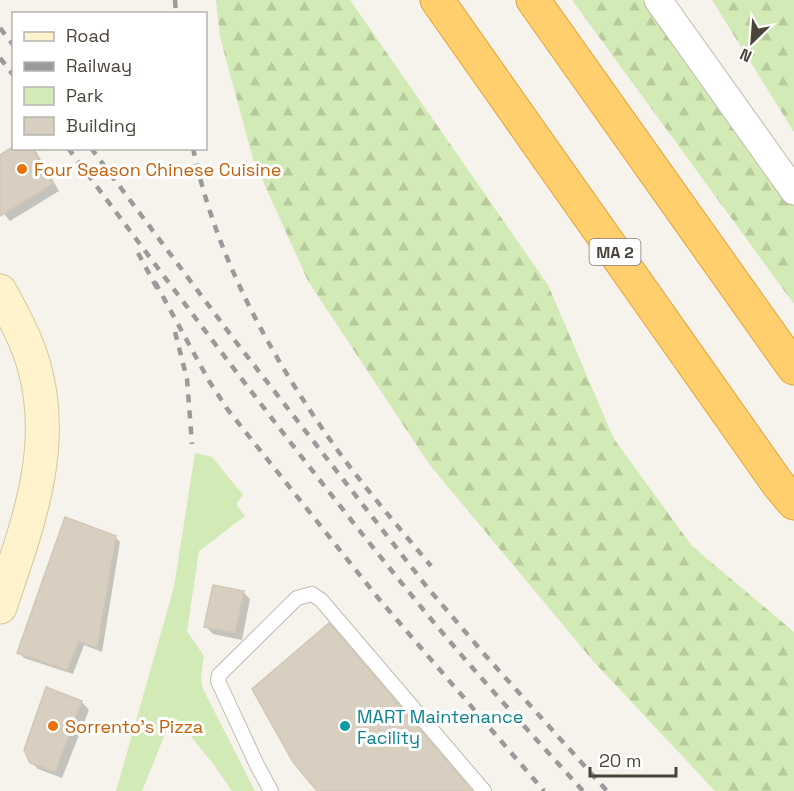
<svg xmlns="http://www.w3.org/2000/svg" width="794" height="791" viewBox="0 0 794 791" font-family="'Space Grotesk',sans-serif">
<defs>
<pattern id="forest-firs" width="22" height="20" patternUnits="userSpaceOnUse" patternTransform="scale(1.5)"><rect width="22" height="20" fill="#d2eab5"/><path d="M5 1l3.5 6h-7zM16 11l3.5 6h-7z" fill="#b6ca9c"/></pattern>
</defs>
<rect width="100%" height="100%" fill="#f6f3ec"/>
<path fill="#d2eab5" d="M195,453L212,457L243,495L236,504L245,516L199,551L187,631L204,656L201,677L203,689L255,791H232L214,765L177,719H173L170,722L142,791H116L174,587Z"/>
<g fill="url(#forest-firs)">
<path d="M216,0H350L548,285L614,439L692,546L794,632V791H715L594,662L429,464L308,281L253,159L220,37Z"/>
<path d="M572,0H643L794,199V304Z"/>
<path d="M712,0H794V132Z"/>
</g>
<g fill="#0003">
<path d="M14,148H34L59,191L10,221L0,209V157Z"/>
<path d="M115,537L120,542L102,652L84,645L73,674L24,658L19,653Z"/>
<path d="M243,592L250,599L242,640L213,634L206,627Z"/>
<path d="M47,689L82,702L89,710L62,778L38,769L31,762Z"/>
</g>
<g fill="#d8cfc1" stroke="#d3c7b4" stroke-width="1.5">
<path d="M11,148H32L53,184L0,216V155Z"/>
<path d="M65,517L116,536L97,648L79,641L67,670L17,653Z"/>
<path d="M213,585L244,591L235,633L204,627Z"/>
<path d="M329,623L462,779L472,791H317L293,762L252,689Z"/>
<path d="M46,687L82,701L55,772L30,763L24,750Z"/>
</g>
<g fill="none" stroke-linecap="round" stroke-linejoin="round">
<defs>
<path id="lane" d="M271,791L257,765L218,681L219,675L297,598L312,594L321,600L484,791"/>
<path id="street" d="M658,0L794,191"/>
<path id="secondary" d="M0,291C13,315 27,340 34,366C58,449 26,529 0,607"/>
<g id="highway">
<path d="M437,0L778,484L794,503"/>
<path d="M533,0L794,368"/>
</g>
</defs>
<use href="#lane" stroke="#c2bbae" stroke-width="16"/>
<use href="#street" stroke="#c2bbae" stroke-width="29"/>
<use href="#secondary" stroke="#d6c79b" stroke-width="35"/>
<use href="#highway" stroke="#e0a43c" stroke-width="35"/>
<use href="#lane" stroke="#fff" stroke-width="14"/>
<use href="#street" stroke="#fff" stroke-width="27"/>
<use href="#secondary" stroke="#fff3cd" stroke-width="33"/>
<use href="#highway" stroke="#ffcf6e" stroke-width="33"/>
<g stroke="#9a9a9a" stroke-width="4.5" stroke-dasharray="8 8" stroke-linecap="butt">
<path d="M175,0L176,14"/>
<path d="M0,28L14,46"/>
<path d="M0,58L14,76"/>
<path d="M68,148C181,299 294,451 413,597C467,664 525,727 583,791"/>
<path d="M91,148L236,342L427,587L485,655L607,791"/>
<path d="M193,148C215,255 269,353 331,441C361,484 397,525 431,566"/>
<path d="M138,253L158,290"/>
<path d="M155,282L209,381L228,410L379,599L544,791"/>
<path d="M175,332L187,379L192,444"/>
</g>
</g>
<g fill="#e8710a" stroke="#fff" stroke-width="2">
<circle cx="22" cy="169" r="6"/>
<circle cx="53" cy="726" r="6"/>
</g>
<circle fill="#0f9aa8" stroke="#fff" stroke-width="2" cx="345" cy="726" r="6"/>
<g text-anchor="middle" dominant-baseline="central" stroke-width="6" stroke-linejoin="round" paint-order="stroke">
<rect fill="#fff" stroke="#817c74" stroke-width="1.5" x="589.5" y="239" width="51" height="26" rx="4.5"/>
<g font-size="16" font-weight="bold" fill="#4b4439">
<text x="615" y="252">MA 2</text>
</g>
<g font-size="18" fill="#c56008" stroke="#fff" text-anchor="start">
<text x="34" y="169">Four Season Chinese Cuisine</text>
<text x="65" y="726">Sorrento's Pizza</text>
</g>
<g font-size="18" fill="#0d838f" stroke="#fff" text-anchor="start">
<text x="357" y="716">MART Maintenance<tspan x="357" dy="21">Facility</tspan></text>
</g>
</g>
<rect x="12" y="12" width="195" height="138" fill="#ffffff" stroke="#b7b4b0" stroke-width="1.5"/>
<rect x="24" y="32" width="30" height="9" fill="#fff3cd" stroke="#b7b4b0" stroke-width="1.5"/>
<text x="66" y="42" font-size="18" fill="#4b4439">Road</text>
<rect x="24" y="62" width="30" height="9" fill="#9a9a9a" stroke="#b7b4b0" stroke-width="1.5"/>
<text x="66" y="72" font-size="18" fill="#4b4439">Railway</text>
<rect x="24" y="87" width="30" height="18" fill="#d2eab5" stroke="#b7b4b0" stroke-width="1.5"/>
<text x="66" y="102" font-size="18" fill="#4b4439">Park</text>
<rect x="24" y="117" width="30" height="18" fill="#d8cfc1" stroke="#b7b4b0" stroke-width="1.5"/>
<text x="66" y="132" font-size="18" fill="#4b4439">Building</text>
<g transform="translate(752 42) rotate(205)" stroke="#ffffff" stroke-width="4.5" paint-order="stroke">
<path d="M0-4.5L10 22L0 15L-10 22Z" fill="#4b4439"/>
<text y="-9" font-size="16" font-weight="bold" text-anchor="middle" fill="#4b4439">N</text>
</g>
<path d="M590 767v9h86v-9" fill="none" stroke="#4b4439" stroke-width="3"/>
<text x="599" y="767" font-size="18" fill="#4b4439" stroke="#ffffff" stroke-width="4.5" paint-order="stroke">20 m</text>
</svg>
